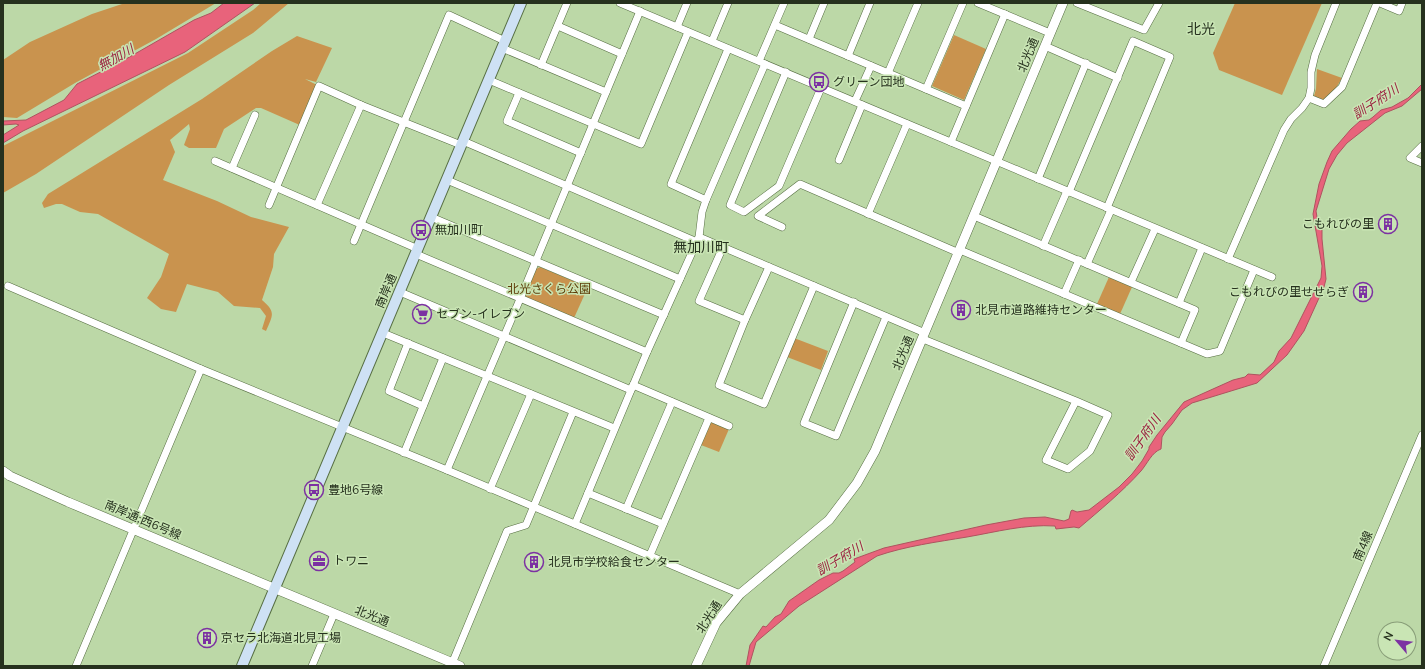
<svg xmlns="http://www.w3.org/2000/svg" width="1425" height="669" viewBox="0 0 1425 669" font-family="'Nunito Sans','Noto Sans JP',sans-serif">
<rect width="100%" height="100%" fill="#bcd8a7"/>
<g fill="#c9934e">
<path d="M125,3H216L156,39L75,83L17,118L3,117V60L30,42L92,14Z"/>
<path d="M261,3H289L253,33L169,85L36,174L3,193V146L188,53L253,10Z"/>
<path d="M1235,3H1322L1282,95L1219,70L1213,53Z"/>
<path d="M954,35L986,49L964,100L932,86Z"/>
<path d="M297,36L332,48L316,82L305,79L319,86L302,126L261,108H256L224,129L216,148H189L184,145L190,129L189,124L170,140L175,152L163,180L217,201L251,217L289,227L274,254L273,267L262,300C276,312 273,315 266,331L262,329L266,316L260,308L234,306L218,292L187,284L176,312L161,309L147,298L161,277L169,254L98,214L80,212L62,204H56L44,208L42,203L48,194L202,99L272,51Z"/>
<path d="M1317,69L1342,78L1336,88L1324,100L1314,96L1316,89Z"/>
<path d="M540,267L588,287L574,318L526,298L525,294L536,269Z"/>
<path d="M1109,277L1132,287L1120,314L1097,304Z"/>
<path d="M794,338L828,351L821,370L787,357Z"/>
<path d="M711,422L729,429L719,452L701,445Z"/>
</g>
<g fill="#e8637b" stroke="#ae545f">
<path d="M224,3H255L185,52L23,131L3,143V135L19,125L16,124L3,125V121L26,120L64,100L77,84L126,59L194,20L211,13Z"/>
<path d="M1422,84V89L1402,106L1385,113L1347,143L1337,155L1329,169L1316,211L1317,217L1322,225V239L1326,279L1324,287L1304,331L1287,355L1257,383L1192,403L1182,410L1172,424L1165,432L1162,437L1161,449C1152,452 1147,464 1141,471C1122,492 1100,510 1079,528L1074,527L1056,529L1055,526C1025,524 996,532 967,537C937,542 906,546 877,556L799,606L756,642L749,666H746L750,645L763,626L766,627L775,617L781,614L789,601L819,580L833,573H839L843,571L855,562L854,559L884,548L986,525L1024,518L1045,517L1064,521L1069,519L1071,511L1072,510L1077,512L1089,510L1119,487L1132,474L1142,461L1149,449V447L1157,435L1184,402L1233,380L1245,377L1248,374L1260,375L1274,362L1279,351L1291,338L1321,278L1322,266L1313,214L1319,184L1327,162L1332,151L1351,129L1360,121L1369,120L1373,117L1381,110L1392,107L1399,103L1408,98Z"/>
</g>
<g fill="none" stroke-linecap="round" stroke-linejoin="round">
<defs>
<g id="minor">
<path d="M620,3L1272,277"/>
<path d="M978,3L1050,33"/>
<path d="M1077,3L1144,30L1159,3"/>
<path d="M1380,3L1399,11L1402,3"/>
<path d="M775,25L966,106"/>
<path d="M558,26L622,54"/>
<path d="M677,27L687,3"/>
<path d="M809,39L824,3"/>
<path d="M712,41L728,3"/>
<path d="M1045,46L1118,78"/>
<path d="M502,48L606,92"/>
<path d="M848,56L870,3"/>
<path d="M759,61L784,3"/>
<path d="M541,65L567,3"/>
<path d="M786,72L730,205L744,212L779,186L821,88"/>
<path d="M888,73L918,3"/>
<path d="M489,80L641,144L688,32"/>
<path d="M926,89L963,3"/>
<path d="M519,93L507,121L581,153"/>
<path d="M1309,98L1324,104L1342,87L1377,3"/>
<path d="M855,101L871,66"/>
<path d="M463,141L697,242"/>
<path d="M951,142L1005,14"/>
<path d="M1422,146L1410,158L1422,163"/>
<path d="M839,160L862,105"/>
<path d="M215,161L418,249"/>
<path d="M232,168L255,115"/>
<path d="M1038,179L1086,63"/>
<path d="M447,180L680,279"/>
<path d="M1069,192L1133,41L1170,57L1107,208"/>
<path d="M706,200L671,184L728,49"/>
<path d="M269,205L319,86L361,105L461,145"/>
<path d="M317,205L361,105"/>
<path d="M868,214L907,124"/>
<path d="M974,216L1195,310L1181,343"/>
<path d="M431,217L664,315"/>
<path d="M782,227L758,216L800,184L959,253"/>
<path d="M699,237L925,333"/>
<path d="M354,241L449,15L505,41"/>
<path d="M1043,246L1067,191"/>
<path d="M723,247L699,301L745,320"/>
<path d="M960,250L1207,354L1220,351L1254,270"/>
<path d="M416,254L647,352"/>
<path d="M1228,259L1284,130L1291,119L1302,108L1309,98L1311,88V72L1315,55L1336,3"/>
<path d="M1087,264L1111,210"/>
<path d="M769,267L745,320L719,385L764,404L814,286"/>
<path d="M1131,282L1155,229"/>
<path d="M8,286L201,369L447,470L740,594"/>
<path d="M400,292L631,390"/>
<path d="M1064,294L1079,260"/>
<path d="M854,302L804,423L836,436L886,317"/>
<path d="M1179,303L1202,248"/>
<path d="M383,333L614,428"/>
<path d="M923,339L1076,401L1108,415L1090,451L1068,469L1046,460L1076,401"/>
<path d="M408,343L389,391L423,406"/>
<path d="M633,385L729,426"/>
<path d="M404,453L443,358"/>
<path d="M447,470L520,299L640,11"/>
<path d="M490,489L531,394"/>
<path d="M588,493L663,524"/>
<path d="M626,509L672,402"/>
<path d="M575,524L647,352L699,237L702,212L706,200L765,64"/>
<path d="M650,555L709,418"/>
<path d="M76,666L201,369"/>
<path d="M312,666L334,614"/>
<path d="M451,666L507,531L526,525L573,412"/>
<path d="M1324,666L1422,435"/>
</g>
<g id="tertiary">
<path d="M3,471L10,476L68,502L460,666"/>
<path d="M696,666L716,623L740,594L829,520L857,483L875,451L1063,3"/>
</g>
<path id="secondary" d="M242,666L521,3"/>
</defs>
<use href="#minor" stroke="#566e42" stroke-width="8"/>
<use href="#tertiary" stroke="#566e42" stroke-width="10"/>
<use href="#secondary" stroke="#566e42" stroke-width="12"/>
<use href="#minor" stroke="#fff" stroke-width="7"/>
<use href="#tertiary" stroke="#fff" stroke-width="9"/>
<use href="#secondary" stroke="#cee1f4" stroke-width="10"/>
</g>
<defs>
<symbol id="bus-ring" viewBox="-11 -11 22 22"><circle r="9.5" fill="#c9e5b4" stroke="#7c31a2" stroke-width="1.5"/><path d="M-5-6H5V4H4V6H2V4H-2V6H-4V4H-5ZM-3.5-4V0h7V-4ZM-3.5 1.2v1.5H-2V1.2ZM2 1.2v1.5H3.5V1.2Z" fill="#7c31a2"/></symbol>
<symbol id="building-ring" viewBox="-11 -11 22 22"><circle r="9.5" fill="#c9e5b4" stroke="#7c31a2" stroke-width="1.5"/><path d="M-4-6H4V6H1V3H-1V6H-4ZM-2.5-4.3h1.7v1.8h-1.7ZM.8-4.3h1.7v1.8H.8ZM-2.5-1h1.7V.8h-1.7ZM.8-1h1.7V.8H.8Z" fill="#7c31a2"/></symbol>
<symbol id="supermarket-ring" viewBox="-11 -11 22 22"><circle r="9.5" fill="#c9e5b4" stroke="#7c31a2" stroke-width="1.5"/><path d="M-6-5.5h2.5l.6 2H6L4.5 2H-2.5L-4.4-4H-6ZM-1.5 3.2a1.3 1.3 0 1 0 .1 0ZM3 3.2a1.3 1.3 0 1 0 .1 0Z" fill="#7c31a2"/></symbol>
<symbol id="office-ring" viewBox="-11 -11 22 22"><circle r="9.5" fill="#c9e5b4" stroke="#7c31a2" stroke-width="1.5"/><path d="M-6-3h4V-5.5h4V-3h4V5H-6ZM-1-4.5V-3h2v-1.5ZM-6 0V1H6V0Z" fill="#7c31a2"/></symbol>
</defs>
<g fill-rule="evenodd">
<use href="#bus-ring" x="808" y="71" width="22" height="22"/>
<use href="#building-ring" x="1377" y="213" width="22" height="22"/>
<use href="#bus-ring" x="410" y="219" width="22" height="22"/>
<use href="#building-ring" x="1352" y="281" width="22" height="22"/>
<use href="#building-ring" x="950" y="299" width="22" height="22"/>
<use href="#supermarket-ring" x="411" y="303" width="22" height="22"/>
<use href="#bus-ring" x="303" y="479" width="22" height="22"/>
<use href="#office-ring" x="308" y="550" width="22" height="22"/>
<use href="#building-ring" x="523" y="551" width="22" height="22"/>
<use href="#building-ring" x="196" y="627" width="22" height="22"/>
</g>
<g text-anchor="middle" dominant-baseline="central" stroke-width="3" stroke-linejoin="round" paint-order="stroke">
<g font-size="12" fill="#26311e" stroke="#c9e5b4">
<text transform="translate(1028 55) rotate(-67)">北光通</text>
<text transform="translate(386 291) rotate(-67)">南岸通</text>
<text transform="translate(903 353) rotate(-67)">北光通</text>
<text transform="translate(143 520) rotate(23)">南岸通;西6号線</text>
<text transform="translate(1363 546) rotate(-67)">南4線</text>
<text transform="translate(372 616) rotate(22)">北光通</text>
<text transform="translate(709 617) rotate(-57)">北光通</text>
</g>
<g font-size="12" fill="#26311e" stroke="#c9e5b4" text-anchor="start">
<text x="833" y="82">グリーン団地</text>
<text x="1374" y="224" text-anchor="end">こもれびの里</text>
<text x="435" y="230">無加川町</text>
<text x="1349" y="292" text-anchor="end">こもれびの里せせらぎ</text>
<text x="975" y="310">北見市道路維持センター</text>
<text x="436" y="314">セブン-イレブン</text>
<text x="328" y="490">豊地6号線</text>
<text x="333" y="561">トワニ</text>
<text x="548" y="562">北見市学校給食センター</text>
<text x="221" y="638">京セラ北海道北見工場</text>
</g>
<g font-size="12" fill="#5e3d09" stroke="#c9e5b4">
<text x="549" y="289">北光さくら公園</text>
</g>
<g font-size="13" font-style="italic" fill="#9b2240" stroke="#c9e5b4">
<text transform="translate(116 58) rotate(-29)">無加川</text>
<text transform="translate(1376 102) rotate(-33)">訓子府川</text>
<text transform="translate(1143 438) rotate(-55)">訓子府川</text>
<text transform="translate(840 559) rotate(-31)">訓子府川</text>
</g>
<g font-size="14" fill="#26311e" stroke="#c9e5b4">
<text x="1201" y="29">北光</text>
<text x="701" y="247">無加川町</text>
</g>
</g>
<rect width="1425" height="669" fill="none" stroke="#26311e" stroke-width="8"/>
<g transform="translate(1397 641) rotate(298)"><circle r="19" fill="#c9e5b4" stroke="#889d78"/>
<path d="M0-3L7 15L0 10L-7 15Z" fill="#7c31a2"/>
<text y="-6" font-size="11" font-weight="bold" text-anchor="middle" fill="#26311e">N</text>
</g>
</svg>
